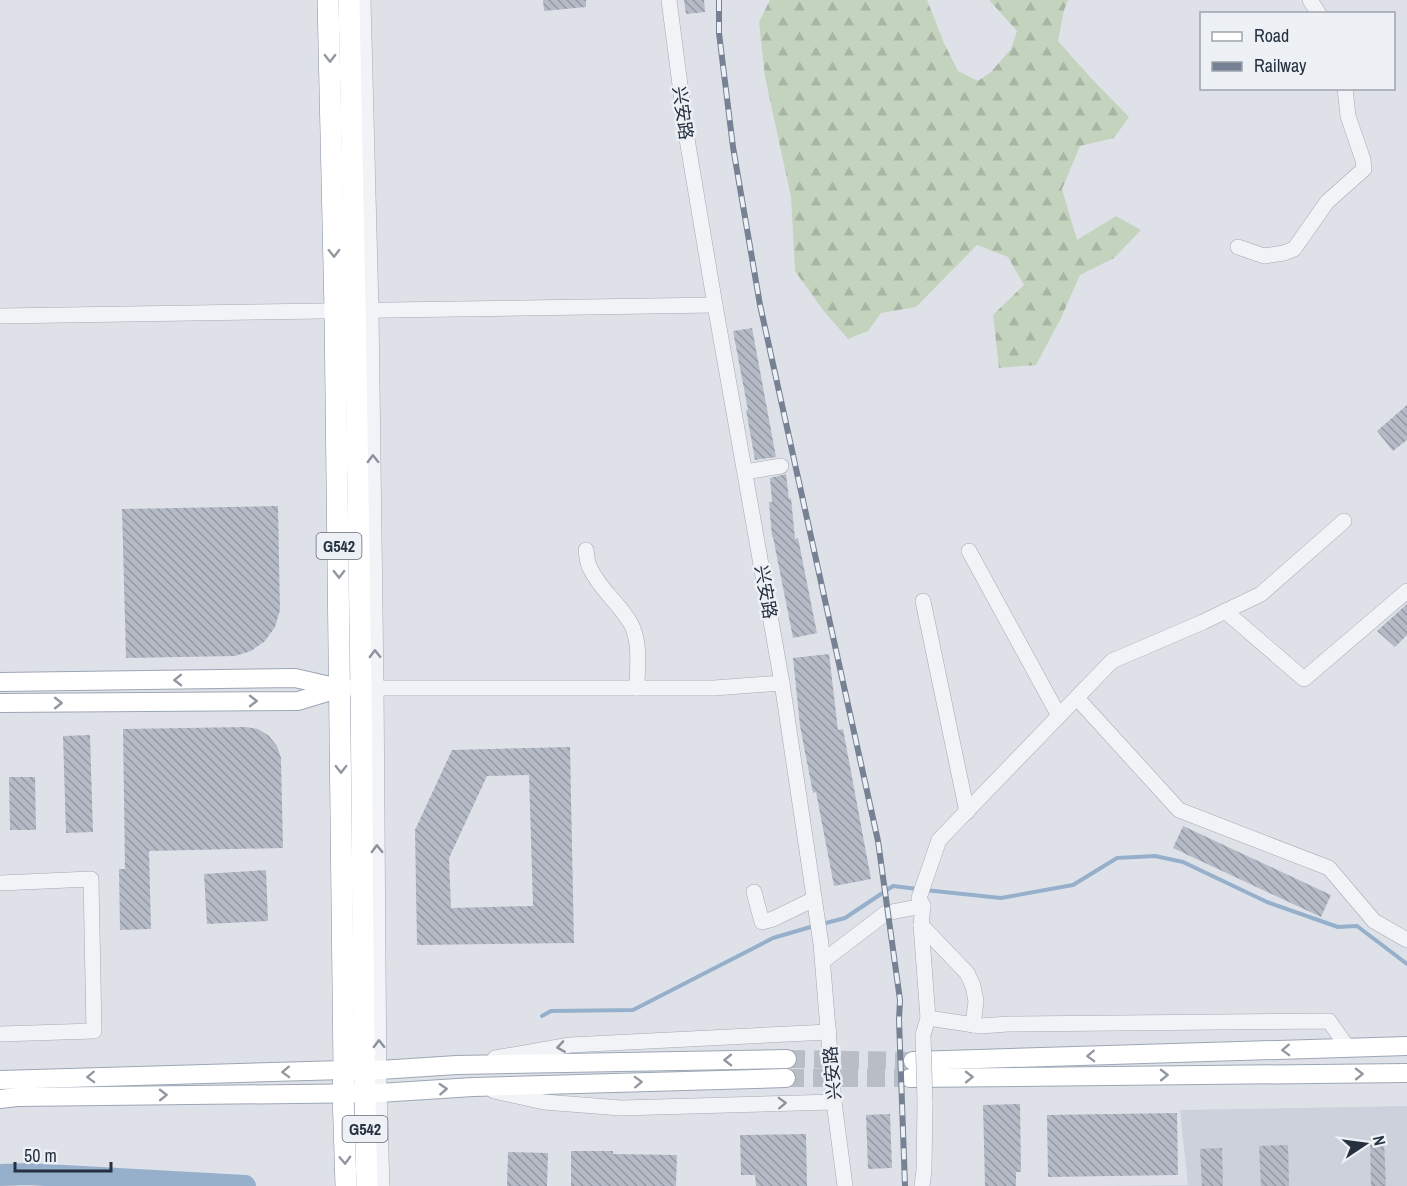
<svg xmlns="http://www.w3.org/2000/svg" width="1407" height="1186" viewBox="0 0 1407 1186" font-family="'Archivo Narrow','Noto Sans SC',sans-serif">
<defs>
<pattern id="forest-firs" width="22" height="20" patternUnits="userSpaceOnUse" patternTransform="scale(1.5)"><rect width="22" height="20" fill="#c4d3be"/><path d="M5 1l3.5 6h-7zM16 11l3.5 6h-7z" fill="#a8b5a4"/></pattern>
<pattern id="building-back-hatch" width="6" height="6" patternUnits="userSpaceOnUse" patternTransform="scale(1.5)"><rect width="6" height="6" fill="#b5bbc6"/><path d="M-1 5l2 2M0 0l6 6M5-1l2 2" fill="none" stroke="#9398a2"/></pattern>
</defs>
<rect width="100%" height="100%" fill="#dee2e8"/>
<path fill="#ccd1db" d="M1407,1106V1186H1096L1188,1185L1180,1110Z"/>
<path fill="url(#forest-firs)" d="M770,0H927L944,43L958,71L978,81L991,72L1011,49L1017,31L989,0H1068L1064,10L1058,41L1090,77L1129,117L1114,138L1080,146L1062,189L1077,240L1116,216L1141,230L1114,258L1080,275L1061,318L1036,365L999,368L993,315L1024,285L1008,257L977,245L916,307L881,313L868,331L848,339L823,310L795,271L791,197L765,77L759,22Z"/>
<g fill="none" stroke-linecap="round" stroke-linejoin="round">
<g stroke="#96b0cb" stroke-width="4">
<path d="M925,890L1001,898L1073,885L1117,858L1155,856L1183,862L1267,902L1338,927L1357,926L1407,964"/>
<path d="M822,924L845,918L893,886L918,889"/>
<path d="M542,1016L551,1011L633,1010L773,938L814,926"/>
</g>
<path stroke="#96b0cb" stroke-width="22" d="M0,1175L28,1174L245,1186"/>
</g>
<g fill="url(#building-back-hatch)" fill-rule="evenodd">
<path d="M543,0H586V7L544,11Z"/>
<path d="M684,0H704L705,12L686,14Z"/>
<path d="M752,328L776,457L755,460L746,410H748L733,331Z"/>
<path d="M1407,405V440L1393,451L1377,431Z"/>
<path d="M786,474L789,499L791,498L795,539L798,538L817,633L793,638L773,537H772L769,502H772L770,478Z"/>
<path d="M278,506L280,610L275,627L265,641L251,651L235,656L126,658L122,509Z"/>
<path d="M1407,604V635L1395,647L1377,631Z"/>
<path d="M829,654L838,730L843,729L871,879L834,886L816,792L813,793L800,726L793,658Z"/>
<path d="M246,727L258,729L269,736L277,746L281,758L283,848L149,851L151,929L120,930L119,869H125L123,729Z"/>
<path d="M90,735L93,832L66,833L63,736Z"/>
<path d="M570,747L574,943L417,945L415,830L452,750ZM529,775L533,906L451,908L449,858L487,776Z"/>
<path d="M9,777H35L36,830H10Z"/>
<path d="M1183,826L1331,895L1321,917L1173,848Z"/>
<path d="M266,870L268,921L207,924L204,874Z"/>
<path d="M1020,1104L1021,1172H1016V1186H985L983,1105Z"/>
<path d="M1177,1113L1178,1175L1048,1177L1047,1115Z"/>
<path d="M890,1114L892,1168L868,1169L866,1115Z"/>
<path d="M806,1134L807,1186H756L755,1175H741L740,1135Z"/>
<path d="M1384,1140L1386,1186H1371L1370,1141Z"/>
<path d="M1288,1145L1289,1186H1261L1259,1146Z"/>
<path d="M1222,1148L1223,1186H1202L1200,1149Z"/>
<path d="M571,1151H613V1154L677,1155L676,1186H571Z"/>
<path d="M508,1152L548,1153L547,1186H507Z"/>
</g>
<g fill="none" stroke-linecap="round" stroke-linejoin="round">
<g stroke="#b9bec6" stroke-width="18" stroke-dasharray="18 9" stroke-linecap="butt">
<path d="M787,1059L913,1061"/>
<path d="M786,1078H910"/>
</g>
<defs>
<g id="minor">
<path d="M363,0L371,310L376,686L379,1093L382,1186"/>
<path d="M669,0L687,139L715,305L782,683L821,944L834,1102L845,1186"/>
<path d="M1310,0L1319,14"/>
<path d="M1238,247L1264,256L1284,253L1294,249L1327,202L1364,169L1363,160L1348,116L1345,88"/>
<path d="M0,316L715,305"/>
<path d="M745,472L781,466"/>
<path d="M586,550C587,556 587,563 590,568C600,590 620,604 631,624C641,643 637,668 637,688"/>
<path d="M969,551L1059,716"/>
<path d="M923,601L967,812"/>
<path d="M1225,611L1304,679L1407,591"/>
<path d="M341,688H714L782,683"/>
<path d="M1077,698L1179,810L1329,868L1374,921L1407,940"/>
<path d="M0,883L91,879L94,1031L0,1034"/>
<path d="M754,892L762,922L773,919L814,899"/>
<path d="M921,925L967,973L973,986L976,1001L973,1025"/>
<path d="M823,961L886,913L923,906"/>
<path d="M928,1018L981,1026L1008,1024L1329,1021L1348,1048"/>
<path d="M923,1035L928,1018L921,925L923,906L919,898L939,840L1112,661L1203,622L1261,594L1344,521"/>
<path d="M495,1058L570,1045L829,1032"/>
<path d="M494,1091L544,1102L621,1108L834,1102"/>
<path d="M922,1186L924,1170L925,1102"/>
</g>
<g id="major">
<path d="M0,682L295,678L339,688"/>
<path d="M0,703L298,701L341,688"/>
<path d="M913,1061L1407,1046"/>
<path d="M910,1078L1407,1073"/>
<path d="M0,1080L344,1070L364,1071L457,1065L787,1059"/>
<path d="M0,1099L17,1097L379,1093L473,1087L786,1078"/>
</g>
<g id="highway">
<path d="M328,0L335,311L344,1070L343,1093L346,1186"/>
<path d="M349,0C354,230 358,461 361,691C363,856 362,1021 367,1186"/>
</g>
</defs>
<use href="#minor" stroke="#a3a9b2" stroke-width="16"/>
<use href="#major" stroke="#9ca6b5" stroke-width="20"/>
<use href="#highway" stroke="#848fa0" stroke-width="22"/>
<use href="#minor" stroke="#f1f3f7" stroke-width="15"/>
<use href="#major" stroke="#fff" stroke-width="18"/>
<use href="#highway" stroke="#fff" stroke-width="21"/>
<defs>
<path id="rail" d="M719,0V33L733,147L760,305L878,841L900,1000L899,1020L905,1186"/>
</defs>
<use href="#rail" stroke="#768193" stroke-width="6"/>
<use href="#rail" stroke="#edf1f6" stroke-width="4" stroke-dasharray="11" stroke-linecap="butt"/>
<defs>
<path id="minor-bridge" d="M923,1035L925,1102"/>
</defs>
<use href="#minor-bridge" stroke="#a3a9b2" stroke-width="16" stroke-linecap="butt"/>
<use href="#minor-bridge" stroke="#f1f3f7" stroke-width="15"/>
</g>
<defs><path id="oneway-chevron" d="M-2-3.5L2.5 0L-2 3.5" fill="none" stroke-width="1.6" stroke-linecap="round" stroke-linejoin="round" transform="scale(1.5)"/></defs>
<g stroke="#9298a0">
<use href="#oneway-chevron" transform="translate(330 58) rotate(89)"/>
<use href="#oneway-chevron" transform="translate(334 253) rotate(89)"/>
<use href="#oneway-chevron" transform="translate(339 574) rotate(89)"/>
<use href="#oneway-chevron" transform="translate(178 680) rotate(179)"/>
<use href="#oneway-chevron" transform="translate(253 701)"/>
<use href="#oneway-chevron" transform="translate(58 703)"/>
<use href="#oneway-chevron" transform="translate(341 769) rotate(90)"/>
<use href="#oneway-chevron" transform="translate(1286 1050) rotate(178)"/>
<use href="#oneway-chevron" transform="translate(1091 1056) rotate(178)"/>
<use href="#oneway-chevron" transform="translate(728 1060) rotate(179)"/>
<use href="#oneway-chevron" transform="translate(286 1072) rotate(178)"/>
<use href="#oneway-chevron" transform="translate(1359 1074) rotate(-1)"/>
<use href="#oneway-chevron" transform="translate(1164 1075) rotate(-1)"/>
<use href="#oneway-chevron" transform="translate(91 1077) rotate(178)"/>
<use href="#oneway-chevron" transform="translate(969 1077) rotate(-1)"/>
<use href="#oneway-chevron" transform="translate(638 1082) rotate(-2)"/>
<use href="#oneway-chevron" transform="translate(443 1089) rotate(-4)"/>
<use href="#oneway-chevron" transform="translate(163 1095) rotate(-1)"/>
<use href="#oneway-chevron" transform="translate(345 1160) rotate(88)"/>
</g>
<g stroke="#8c929c">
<use href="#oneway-chevron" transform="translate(373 459) rotate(-91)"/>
<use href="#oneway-chevron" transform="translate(375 654) rotate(-91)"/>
<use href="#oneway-chevron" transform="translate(377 849) rotate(-91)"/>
<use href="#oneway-chevron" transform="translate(379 1044) rotate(-91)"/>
<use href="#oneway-chevron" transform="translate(561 1047) rotate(171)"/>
<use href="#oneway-chevron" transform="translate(782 1103) rotate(-2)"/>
</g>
<g text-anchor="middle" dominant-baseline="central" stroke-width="5" stroke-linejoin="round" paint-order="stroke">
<g fill="#edf1f6" stroke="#626a77" stroke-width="1.5">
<rect x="316.5" y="533" width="45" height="26" rx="4.5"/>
<rect x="342.5" y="1116" width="45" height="26" rx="4.5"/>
</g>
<g font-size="16" font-weight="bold" fill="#263040">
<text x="339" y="546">G542</text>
<text x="365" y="1129">G542</text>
</g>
<g font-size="18" fill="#263040" stroke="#edf1f6">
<text transform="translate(683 113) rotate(82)">兴安路</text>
<text transform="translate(766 592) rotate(80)">兴安路</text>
<text transform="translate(832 1073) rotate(-95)">兴安路</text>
</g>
</g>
<rect x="1200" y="12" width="195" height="78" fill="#edf1f6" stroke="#9da4ad" stroke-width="1.5"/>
<rect x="1212" y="32" width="30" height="9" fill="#ffffff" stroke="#9da4ad" stroke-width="1.5"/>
<text x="1254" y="42" font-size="18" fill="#263040">Road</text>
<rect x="1212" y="62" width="30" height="9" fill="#768193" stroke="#9da4ad" stroke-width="1.5"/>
<text x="1254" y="72" font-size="18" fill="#263040">Railway</text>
<g transform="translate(1365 1144) rotate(77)" stroke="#edf1f6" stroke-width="4.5" paint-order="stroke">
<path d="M0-4.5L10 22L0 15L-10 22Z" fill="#263040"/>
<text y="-9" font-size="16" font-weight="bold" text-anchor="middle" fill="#263040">N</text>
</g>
<path d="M15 1162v9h96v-9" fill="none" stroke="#263040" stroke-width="3"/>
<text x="24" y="1162" font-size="18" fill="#263040" stroke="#edf1f6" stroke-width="4.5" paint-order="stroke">50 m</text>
</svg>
